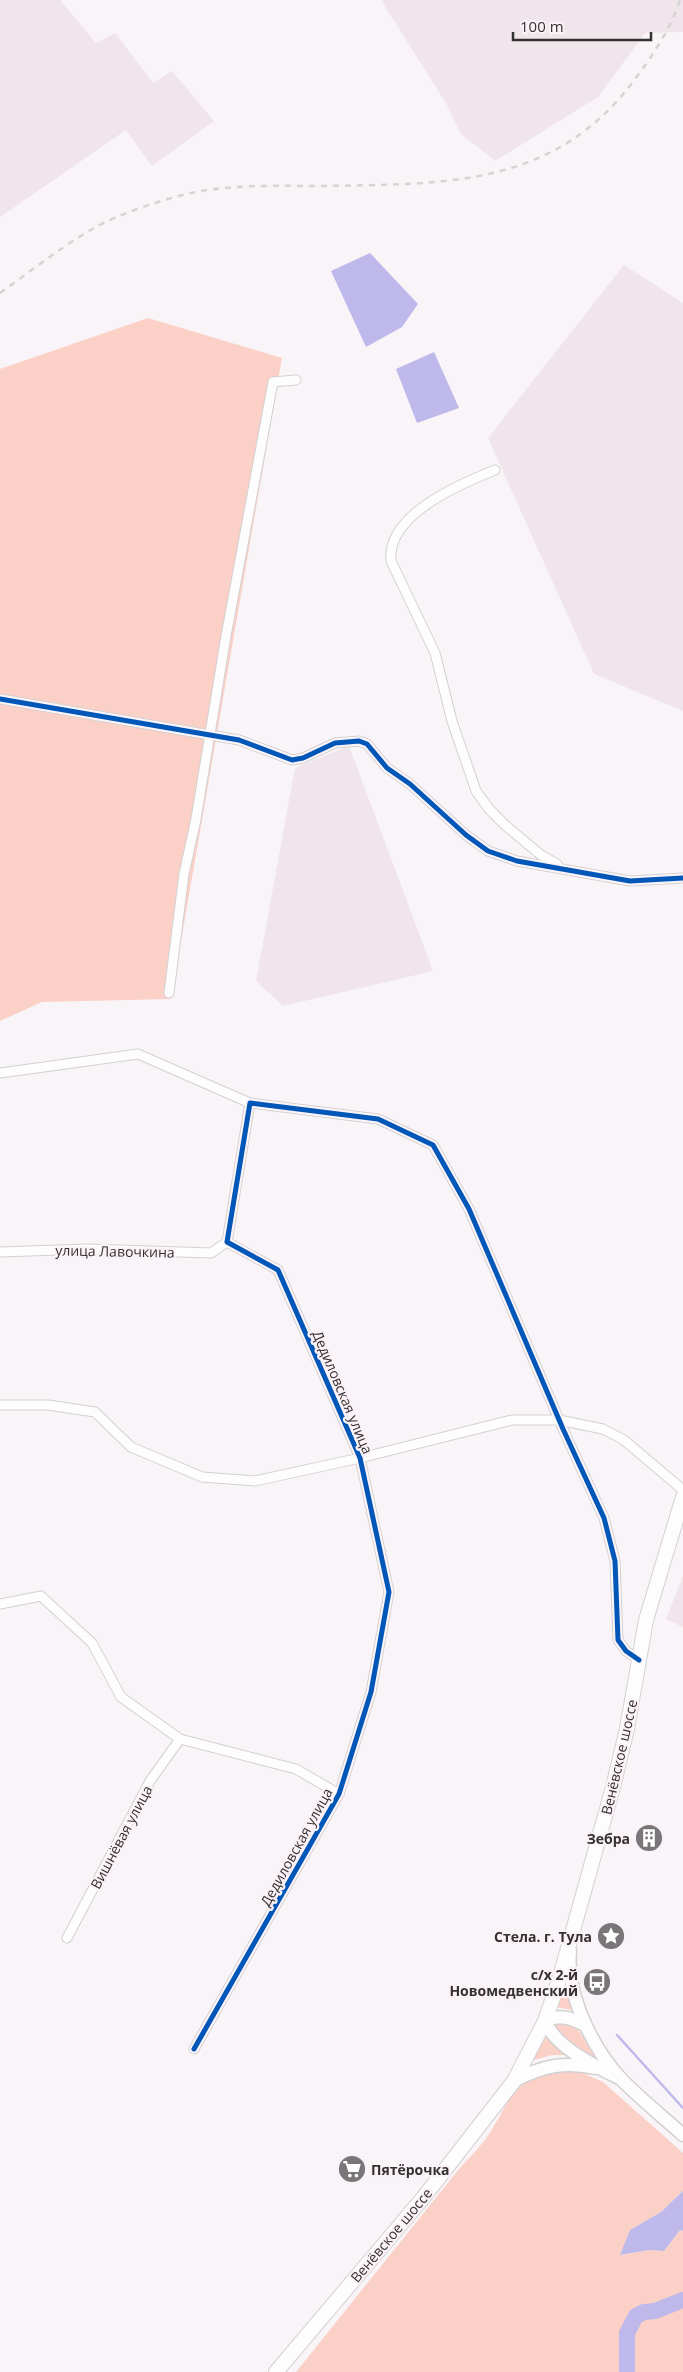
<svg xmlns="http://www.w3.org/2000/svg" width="683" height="2372" viewBox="0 0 683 2372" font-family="'Open Sans',sans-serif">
<rect width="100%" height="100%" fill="#f9f4f7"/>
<g fill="#f0e5eb">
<path d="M0,0H60L96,43L115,33L153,83L172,71L214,121L152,166L126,130L0,217Z"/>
<path d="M381,0H683V32L645,33L598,97L495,161L461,134L447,105Z"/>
<path d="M624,265L683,303V711L594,674L488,438Z"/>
<path d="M349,746L433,971L283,1006L256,981L295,768Z"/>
<path d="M683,1576V1627L666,1619Z"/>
</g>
<g fill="#fbd1c7">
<path d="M148,318L282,358L171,999L42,1002L0,1021V369Z"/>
<path d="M565,1982L572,2006L571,2010L556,2007Z"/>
<path d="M560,2021L576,2027L588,2044L597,2061C581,2051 562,2039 553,2023Z"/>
<path d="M546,2037L566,2055H552L534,2060L540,2043Z"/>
<path d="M557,2071L580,2072L603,2082L683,2153V2191L661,2212L630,2230L621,2255L649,2250L664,2251L680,2230L683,2231V2372H296L459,2169C467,2160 477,2150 485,2140C511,2103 506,2083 557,2071Z"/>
</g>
<g fill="#beb8eb">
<path d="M370,253L418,304L402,327L366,347L331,271Z"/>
<path d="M434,352L459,408L417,423L396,369Z"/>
<path d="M683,2191V2231L680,2230L664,2251L649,2250L620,2255L630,2230L661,2212Z"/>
</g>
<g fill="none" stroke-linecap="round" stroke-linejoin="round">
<path stroke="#beb8eb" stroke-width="2.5" d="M617,2035L683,2108"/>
<path stroke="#beb8eb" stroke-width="16" d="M627,2372V2333L636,2316L644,2312L655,2311L683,2300"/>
<defs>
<g id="minor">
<path d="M495,470C460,484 386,515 391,561L435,653L452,721L476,791L489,809L506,826L541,855L557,864"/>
<path d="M0,699L239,740L292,760L303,758L335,743L359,741L367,744L387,768L410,784L466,835L488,851L517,861L630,881L683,878"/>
<path d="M169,993L184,874L196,819L226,636L273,382L296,380"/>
<path d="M0,1073L138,1054L250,1103"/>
<path d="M227,1242L250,1103L378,1119L433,1145L469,1209L563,1429L604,1518L615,1561L618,1640L626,1651L639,1660"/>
<path d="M0,1252L88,1249L211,1253L227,1242"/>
<path d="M0,1405H48L95,1412L131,1447L202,1477L255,1481L360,1458L512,1420H559L603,1429L624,1440L683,1490"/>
<path d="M0,1604L41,1596L92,1643L121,1697L180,1739L296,1769L339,1794"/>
<path d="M67,1938L150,1781L180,1739"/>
<path d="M194,2049L339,1794L371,1692L389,1592L360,1458L278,1270L227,1242"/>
</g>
<g id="secondary">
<path d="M570,1951C566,1995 593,2050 623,2081C642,2100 663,2117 683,2135"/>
<path d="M585,2025C572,2018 559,2014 545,2021C555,2047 595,2066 619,2078"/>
<path d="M514,2081C541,2066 565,2061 595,2068"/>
</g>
<path id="primary" d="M276,2372L423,2198L514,2081L545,2021L560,1977L612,1791L627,1729L646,1620L683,1497"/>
</defs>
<use href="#minor" stroke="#d3d0d2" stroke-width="11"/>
<use href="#secondary" stroke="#d3d0d2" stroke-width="15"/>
<use href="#primary" stroke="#d3d0d2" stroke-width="16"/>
<use href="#minor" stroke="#fefdfe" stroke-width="9"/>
<use href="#secondary" stroke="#fefdfe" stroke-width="12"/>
<use href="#primary" stroke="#fefdfe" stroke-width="14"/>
<path stroke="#d4d4d4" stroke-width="2.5" stroke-dasharray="6 6" stroke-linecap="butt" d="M0,293C31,271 61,247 94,228C121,213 161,200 191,193C233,184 278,186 321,186C444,184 555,188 635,79C654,54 670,29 680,0"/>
<defs>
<g id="cycleway">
<path d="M0,699L239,740L292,760L303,758L335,743L359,741L367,744L387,768L410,784L466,835L488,851L517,861L630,881L683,878"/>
<path d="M194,2049L339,1794L371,1692L389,1592L360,1458L278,1270L227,1242L250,1103L378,1119L433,1145L469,1209L563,1429L604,1518L615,1561L618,1640L626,1651L639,1660"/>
</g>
</defs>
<use href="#cycleway" stroke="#fbf2f7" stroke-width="8"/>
<use href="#cycleway" stroke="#0057b8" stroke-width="5"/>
</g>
<defs>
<symbol id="building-disc" viewBox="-11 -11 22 22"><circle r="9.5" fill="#797578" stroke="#fbf2f7"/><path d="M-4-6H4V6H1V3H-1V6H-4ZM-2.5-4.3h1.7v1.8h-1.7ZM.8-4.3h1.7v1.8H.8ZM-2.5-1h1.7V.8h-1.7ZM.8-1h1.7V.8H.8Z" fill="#fff"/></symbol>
<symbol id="sight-disc" viewBox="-11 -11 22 22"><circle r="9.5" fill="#797578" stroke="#fbf2f7"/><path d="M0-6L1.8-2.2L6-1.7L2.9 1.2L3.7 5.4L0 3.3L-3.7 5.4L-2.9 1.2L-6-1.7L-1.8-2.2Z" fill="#fff"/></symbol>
<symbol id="bus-disc" viewBox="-11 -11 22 22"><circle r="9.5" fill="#797578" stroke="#fbf2f7"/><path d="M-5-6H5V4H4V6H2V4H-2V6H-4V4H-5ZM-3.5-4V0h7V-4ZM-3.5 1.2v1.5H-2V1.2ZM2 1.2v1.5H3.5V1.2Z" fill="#fff"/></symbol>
<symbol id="supermarket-disc" viewBox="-11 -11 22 22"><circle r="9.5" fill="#797578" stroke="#fbf2f7"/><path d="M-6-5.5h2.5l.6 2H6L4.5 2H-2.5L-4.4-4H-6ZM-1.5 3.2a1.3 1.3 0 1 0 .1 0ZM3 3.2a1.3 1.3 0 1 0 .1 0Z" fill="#fff"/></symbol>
</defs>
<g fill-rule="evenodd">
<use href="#building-disc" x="633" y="1822" width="32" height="32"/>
<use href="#sight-disc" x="595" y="1920" width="32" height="32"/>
<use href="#bus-disc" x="581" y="1966" width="32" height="32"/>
<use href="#supermarket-disc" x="336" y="2153" width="32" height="32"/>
</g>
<g text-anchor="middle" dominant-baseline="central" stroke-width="4.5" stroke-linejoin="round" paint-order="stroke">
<g font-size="14" fill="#343133" stroke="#fbf2f7">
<text transform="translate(115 1251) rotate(1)">улица Лавочкина</text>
<text transform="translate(343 1392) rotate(67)">Дедиловская улица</text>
<text transform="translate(619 1757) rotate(-77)">Венёвское шоссе</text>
<text transform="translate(121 1837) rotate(-62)">Вишнёвая улица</text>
<text transform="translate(296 1847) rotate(-61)">Дедиловская улица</text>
<text transform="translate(391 2235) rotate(-50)">Венёвское шоссе</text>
</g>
<g font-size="14" font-weight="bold" fill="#343133" stroke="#fbf2f7" text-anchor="end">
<text x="630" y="1838">Зебра</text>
<text x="592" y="1936">Стела. г. Тула</text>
<text x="578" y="1974">с/х 2-й<tspan x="578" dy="16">Новомедвенский</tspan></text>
<text x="371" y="2169" text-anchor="start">Пятёрочка</text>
</g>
</g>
<path d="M513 32v8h138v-8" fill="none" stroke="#343133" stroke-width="2.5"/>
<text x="520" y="32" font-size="15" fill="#343133" stroke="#fbf2f7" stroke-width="4" paint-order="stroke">100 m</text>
</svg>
